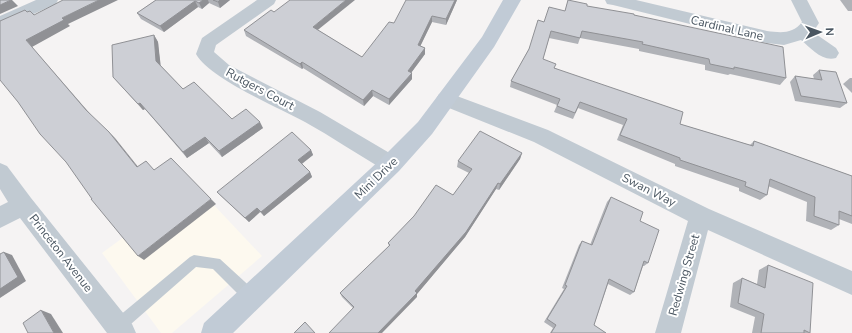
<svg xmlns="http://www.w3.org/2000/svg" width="852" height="333" viewBox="0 0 852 333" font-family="'Nunito Sans',sans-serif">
<rect width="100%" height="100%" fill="#f5f3f3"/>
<path fill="#fdf9ef" d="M195,185L262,256L172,333H161L102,253Z"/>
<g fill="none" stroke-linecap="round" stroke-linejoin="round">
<path fill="#c1cad2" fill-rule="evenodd" d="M194,255L220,259L256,292L257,297L256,302L251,303L246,302L213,269L196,267L123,331L118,333L113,331L111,326L113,321L190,257Z"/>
<g fill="#c1cad2" fill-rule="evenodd">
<path d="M36,0H58L56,4L0,29V16Z"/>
<path d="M257,0H276L274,4L216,45L214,52L229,65L320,112L398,158L401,164L398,170L391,173L384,170C357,154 332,137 305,122C278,107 210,79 196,54L202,38Z"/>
<path d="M605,0H636L767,31C781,33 793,34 802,22L791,0H807L819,23L813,32L836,48L839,53L836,58C822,62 811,48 801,40L784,45L767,43L613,5L607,4Z"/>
<path d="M446,92L548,130L709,209L852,271V295L708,230L681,333H655L688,221L534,142L439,104L436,99L439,94Z"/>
<path d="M0,163L7,166L31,198L132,324L136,333H107L20,218L0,228V206L8,202L0,189Z"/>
</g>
<path fill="#c1cbd6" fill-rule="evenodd" d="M503,0H521L494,47L432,134L399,171L233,333H201L204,323L383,157L418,122L482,37Z"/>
</g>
<g fill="#b0b2b7">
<path d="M156,0H230L220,8L209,3L202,9L198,7L164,32L141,19L137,13Z"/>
<path d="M457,0L446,25L432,22L420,46L425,48V54L411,73L412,79L389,105L373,96L364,106L303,68L302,69L246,36L244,30L274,12L318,30L362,57L394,23Z"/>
<path d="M568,0L587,6L634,15L786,78L780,85L730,74L728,75L705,70V65L639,51V49L580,38L578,44L549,38L543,59L555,68L680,124L750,145L754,141L852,176V224L839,219V225L831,230L806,221L807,202L768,186L767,195L760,200L739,191V188L675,166V164L617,140L623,125L578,108L573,119L554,112L557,105L510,87L511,81L544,22L565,11Z"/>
<path d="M840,0H852V11H848Z"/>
<path d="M154,35L158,42L160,65L183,89L232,119L263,128L222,157L209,143L187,158L145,109L143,110L113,77Z"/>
<path d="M819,70L847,103L840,108L795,101L790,82L795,76L814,79L813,75Z"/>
<path d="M850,78H852V93L843,84Z"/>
<path d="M311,150L313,155L302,164L310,172L312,177L264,216L260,212L249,222L221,196L217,192Z"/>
<path d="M522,153L520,159L499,190L496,189L465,237L417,294V297L353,308L342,297L340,293L389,246L388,243L453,195L469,173L457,167L458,161Z"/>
<path d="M611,197L640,221L648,263L644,266H643L634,292L630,295L608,284L594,325L606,333H550L553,328L544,322L564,289L562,288L579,245L582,241L590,245L607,202Z"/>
<path d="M768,265L810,333H752L755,317L730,307L733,283L742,278L757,284L759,270Z"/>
</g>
<g fill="#909195">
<path d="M11,0H12L18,6L0,14V5Z"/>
<path d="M99,0H118L68,24L70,26L32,47L92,116L86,110L26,40L62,18Z"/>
<path d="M203,0H208L209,3L202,9L199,3Z"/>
<path d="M220,0H230L220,8L218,2Z"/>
<path d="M346,0H355L314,33L313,27Z"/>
<path d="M455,0H457L446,25V19Z"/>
<path d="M195,1L198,7L164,32L160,26Z"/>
<path d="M432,16V22L418,51V45Z"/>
<path d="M154,35L158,42L161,68L156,61Z"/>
<path d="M425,48V54L408,77V71Z"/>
<path d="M302,62L303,68L302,69L300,64Z"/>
<path d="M412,73V79L389,105V99Z"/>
<path d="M372,90L373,96L364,106L363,100Z"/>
<path d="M140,103L145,109L143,110L138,104Z"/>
<path d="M260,122L263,128L222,157L219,151Z"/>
<path d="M109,132L115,138L143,173L137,167Z"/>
<path d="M205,137L209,143L187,158L183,152Z"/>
<path d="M311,150L313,155L300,165L298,160Z"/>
<path d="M522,153L520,159L499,190L500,184Z"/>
<path d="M310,172L312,177L264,216L261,212Z"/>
<path d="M498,183L496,189L465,237L417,294V297L382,333H378L415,291Z"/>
<path d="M211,199L216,204L144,260L138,256Z"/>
<path d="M257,208L260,212L249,222L245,218Z"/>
<path d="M4,252L12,255L26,281L0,298V289Z"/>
<path d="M41,310L51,314L63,333H54Z"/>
</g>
<g fill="#cdcfd5" stroke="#909195">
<path d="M0,0H11L0,5Z"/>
<path d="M63,0H99L62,18L64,20L26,40L86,110L109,132L137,167L146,161L154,170L171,158L211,199L138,256L91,199H92L66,162L40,134L18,102L0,80V21L25,10L27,12L30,11L34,15Z"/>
<path d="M156,0H203L199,3L195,1L160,26L137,13Z"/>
<path d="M213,0H220L218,2Z"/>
<path d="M290,0H346L313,27L362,57L389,22L394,23L406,0H455L446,19L432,16L418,45L425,48L408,71L412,73L389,99L372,90L363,100L302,62L300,64L244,30L271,10L274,12Z"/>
<path d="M568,0L587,4V6L634,14V15L783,47L786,78L734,67V69L710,64L709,59L642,44L643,42L582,31L580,38L551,31L543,59L556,64L554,68L683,112L680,124L753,146L754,141L852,176V216L839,211V225L814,216L815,197L770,179L767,195L745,186L746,182L680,160V158L620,135L627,119L580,102L575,113L557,106L560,99L511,81L529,49L538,20L544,22L549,7L565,11Z"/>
<path d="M154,35L156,61L183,89L194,82L232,119L246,109L260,122L219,151L205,137L183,152L140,103L138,104L113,77L112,45Z"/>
<path d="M819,70L836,72L847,103L801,96L795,76L822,80Z"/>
<path d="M480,131L522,153L500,184L498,183L466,232L415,291L417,293L378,333H329L354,307L340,293L390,245L388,243L414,216L436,185L453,195L472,169L458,161Z"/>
<path d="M292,132L311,150L298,160L310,172L261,212L257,208L245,218L217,192Z"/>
<path d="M611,197L643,212L640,221L659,230L648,263L644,261L634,292L609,279L594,325L606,333H551L556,325L547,319L567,286L565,285L582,241L592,245Z"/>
<path d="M4,252L18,277L0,289V254Z"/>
<path d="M768,265L813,283L810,333L804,330V333H761L764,314L738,303L742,278L765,288Z"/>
<path d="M41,310L54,333H28L23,323Z"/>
<path d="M305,322L315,333H294Z"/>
</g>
<g text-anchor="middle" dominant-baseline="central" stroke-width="4" stroke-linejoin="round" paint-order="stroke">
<g font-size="12" fill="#4a5661" stroke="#fff">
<text transform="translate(727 28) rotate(13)">Cardinal Lane</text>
<text transform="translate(260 89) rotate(28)">Rutgers Court</text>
<text transform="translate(376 178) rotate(-44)">Mini Drive</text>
<text transform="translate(649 190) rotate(27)">Swan Way</text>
<text transform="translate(61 253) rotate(52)">Princeton Avenue</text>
<text transform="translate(684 275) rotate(-74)">Redwing Street</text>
</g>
</g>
<g transform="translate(820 32) rotate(88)" stroke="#ffffff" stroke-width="3" paint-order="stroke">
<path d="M0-3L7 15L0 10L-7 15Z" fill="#4a5661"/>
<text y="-6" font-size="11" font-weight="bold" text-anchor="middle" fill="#4a5661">N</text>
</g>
</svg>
